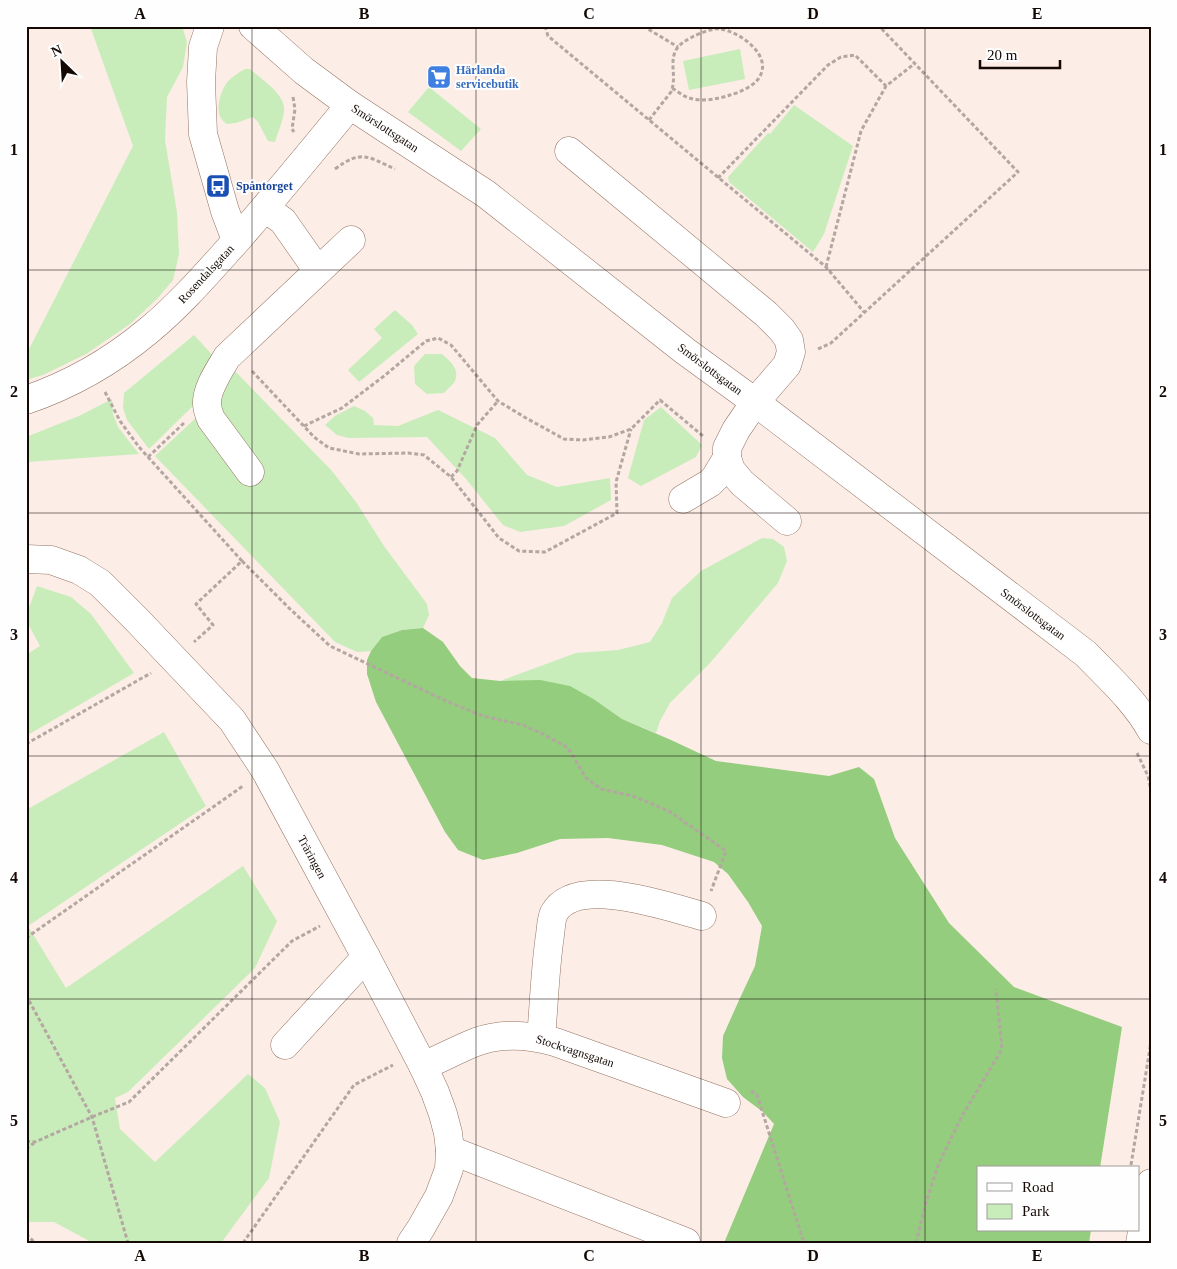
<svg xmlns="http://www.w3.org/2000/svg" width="1177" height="1269" viewBox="0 0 1177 1269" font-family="Georgia,serif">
<rect width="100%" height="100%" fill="#fcede6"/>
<g fill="#c8edbb">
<path d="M90,26H182L187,42L183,67L167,97L165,140L177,212L179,254L173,280L157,299L130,324L86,354L43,375L26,380V355L133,146Z"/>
<path d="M740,49L745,79L689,90L683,61Z"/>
<path d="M245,69H250C261,79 286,94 284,111C283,121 278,132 275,142L268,141L258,122L253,117L236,123L227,124C213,116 219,95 226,84C231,77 238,73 245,69Z"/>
<path d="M429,87L481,129L461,151L408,112Z"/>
<path d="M794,105L853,146L824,234L813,252L729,182L728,177L768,133L770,134Z"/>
<path d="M395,310L412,325L418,334L359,382L348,370L382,338L374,329Z"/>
<path d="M194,335L216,359L197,402L149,449L127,420L123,408L124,393Z"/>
<path d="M425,354H442C450,361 460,369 455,381C453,385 447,389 444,393L427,394L415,384L414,366Z"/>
<path d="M232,368L332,471L356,502L384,546L427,604L429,615L423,628L402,630L382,637L371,651L357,652L335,642L155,456L199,415Z"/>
<path d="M112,399L113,414L118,427L139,454L26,462V437L79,416Z"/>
<path d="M354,406L365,411L373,418L374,425L398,426L438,410L495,438L527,475L557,487L610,478L611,500L564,526L520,532L503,525L466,479L427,437L348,438L337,435L325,425L335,416Z"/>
<path d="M661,407L702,445L696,457L641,486L628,478L644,420Z"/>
<path d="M762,538L773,539L784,547L787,561L778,583L710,663L670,703L660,721L656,733L622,719L595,700L500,681L576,653L618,650L650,642L662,623L672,598L701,571Z"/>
<path d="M37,586L71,597L91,614L134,673L26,736V655L40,646L26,620V616Z"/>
<path d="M164,732L206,806L28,926L66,988L243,866L277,921L255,968L128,1092L115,1098L120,1129L155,1162L248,1074L265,1088L280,1122L269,1178L221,1243H93L54,1222H26V810Z"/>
</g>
<path fill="#94cd7e" d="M423,628L443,642L460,666L472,678L500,681L540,680L570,686L595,700L622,719L671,740L716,761L829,776L859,767L874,779L895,838L949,923L1014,987L1122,1027L1100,1168H978V1230H1091L1089,1243H724L774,1124L763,1112L743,1097L727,1079L722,1058L723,1036L740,998L755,966L762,926L748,902L728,874L714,862L662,845L608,838L560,839L517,853L483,860L458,850L445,832L376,702L367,674V660L371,651L382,637L402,630Z"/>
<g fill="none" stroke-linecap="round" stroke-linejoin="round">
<defs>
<g id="minor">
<path d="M210,26L203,47L201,82L203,134L225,211L236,240"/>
<path d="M253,26L304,71L350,105L486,194L685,351L755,402L1086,654C1109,678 1135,701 1151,730"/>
<path d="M569,151L766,314L782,330L789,340L791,352L787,365L755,402L736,430L727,448V458L731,470L742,483L787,521"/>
<path d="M265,208L283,221L318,271"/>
<path d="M26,400C70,385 112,361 148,331C181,304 209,271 238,239C276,195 313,150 350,105"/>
<path d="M250,472L211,419C209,414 207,409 207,404C206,389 220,369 227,357L351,240"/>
<path d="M683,499L710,483L715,478L727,458"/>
<path d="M26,559L51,560L79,570L100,583L137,620L232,720L265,770L366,957L423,1066L435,1092L443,1114L448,1133L450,1150L449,1169L439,1196L421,1228L411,1243"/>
<path d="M541,1038C544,1004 545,969 550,935C551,929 551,919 554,913C576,874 669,907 702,916"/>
<path d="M285,1045L366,957"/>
<path d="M423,1066C440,1059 458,1049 476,1042C501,1033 530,1035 555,1042L726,1103"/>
<path d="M450,1150L686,1242"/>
<path d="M1140,1243L1151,1183"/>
</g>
</defs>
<use href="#minor" stroke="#947463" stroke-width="29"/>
<g stroke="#b4a6a0" stroke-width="3" stroke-dasharray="4 2.5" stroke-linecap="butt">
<path d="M545,26L548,36L826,267L864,312"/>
<path d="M643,26L678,47"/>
<path d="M293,97L295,109L292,129L294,132"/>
<path d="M649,120L671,92C672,89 673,87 673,84C675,73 670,61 676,50C680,43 687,40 694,36C701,33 712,28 720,29C738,31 770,53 761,74C757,85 741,92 730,95C718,99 702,102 689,98C683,96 677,91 672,88"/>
<path d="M335,169C362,149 368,157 395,169"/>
<path d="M718,178L828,65L841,57L855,55L886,86"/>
<path d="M826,267L861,131L886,86L914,64"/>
<path d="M818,349L831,343L1018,172L879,26"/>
<path d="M252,371L314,437L329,448L359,454L408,453L424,455L451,477L499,538L519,551L545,552L617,513L616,482L631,429"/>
<path d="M105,392L120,421L139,447L242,561L196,604L213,625L194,642"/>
<path d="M304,426L342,408L384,376L426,341L438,338L451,345L498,401L526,418L564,439L583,440L609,437L631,429L660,400L703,436"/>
<path d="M148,457L184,423"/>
<path d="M451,477L457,471L477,425L498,401"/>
<path d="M242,561L290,609L330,646L444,700L483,716L523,725L543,734L568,748L586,778L601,789L633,796L669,811L726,851L711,891"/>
<path d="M26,744L151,673"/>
<path d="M1137,753L1148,776L1151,790"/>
<path d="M26,938L243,786"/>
<path d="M26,995L92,1117L128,1243"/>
<path d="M751,1091L757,1095L804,1243"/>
<path d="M26,1141L35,1142L92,1117L129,1102L292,941L320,926"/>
<path d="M26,1149L34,1143"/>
<path d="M1131,1165L1151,1042"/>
<path d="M26,1234L35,1243"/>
<path d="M243,1243L354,1085L393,1065"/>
<path d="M916,1243L926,1202L939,1163L962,1116L1002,1049L996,989"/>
</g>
<use href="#minor" stroke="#fff" stroke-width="28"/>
</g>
<path fill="none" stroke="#140904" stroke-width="1" stroke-opacity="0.55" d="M252,26V1243M476,26V1243M701,26V1243M925,26V1243M26,270H1151M26,513H1151M26,756H1151M26,999H1151"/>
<defs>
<symbol id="supermarket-square" viewBox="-11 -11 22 22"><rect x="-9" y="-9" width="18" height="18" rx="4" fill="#3f7fe0" stroke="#fefefe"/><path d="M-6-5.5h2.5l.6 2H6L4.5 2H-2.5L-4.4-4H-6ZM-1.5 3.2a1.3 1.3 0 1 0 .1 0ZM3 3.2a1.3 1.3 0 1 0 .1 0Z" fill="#fff"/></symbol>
<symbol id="bus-square" viewBox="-11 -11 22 22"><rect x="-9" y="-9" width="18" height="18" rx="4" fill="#1a4fb4" stroke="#fefefe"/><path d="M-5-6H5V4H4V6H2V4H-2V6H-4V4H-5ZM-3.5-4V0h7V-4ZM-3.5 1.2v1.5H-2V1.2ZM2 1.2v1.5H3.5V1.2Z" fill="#fff"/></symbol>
</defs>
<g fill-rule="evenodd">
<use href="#supermarket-square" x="425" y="63" width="28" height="28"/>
<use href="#bus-square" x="204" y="172" width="28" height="28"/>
</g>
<g text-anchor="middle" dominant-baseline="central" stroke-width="4" stroke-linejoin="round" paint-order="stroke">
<g font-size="12" font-weight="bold" fill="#366cbe" stroke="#fefefe" text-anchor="start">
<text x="456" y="70">Härlanda<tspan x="456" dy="14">servicebutik</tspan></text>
</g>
<g font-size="12" fill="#140904" stroke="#fefefe">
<text transform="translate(385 128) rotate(33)">Smörslottsgatan</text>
<text transform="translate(206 274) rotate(-47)">Rosendalsgatan</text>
<text transform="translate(710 369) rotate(37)">Smörslottsgatan</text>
<text transform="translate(1033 614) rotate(37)">Smörslottsgatan</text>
<text transform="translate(312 857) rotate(62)">Träringen</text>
<text transform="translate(575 1051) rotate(18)">Stockvagnsgatan</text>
</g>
<g font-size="12" font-weight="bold" fill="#164399" stroke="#fefefe" text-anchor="start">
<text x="236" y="186">Spåntorget</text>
</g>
</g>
<rect width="1177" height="1269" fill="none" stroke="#fefefe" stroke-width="55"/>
<rect x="977" y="1166" width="162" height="65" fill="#fefefe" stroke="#a09c9a"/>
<rect x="987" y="1183" width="25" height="8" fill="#ffffff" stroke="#a09c9a"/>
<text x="1022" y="1192" font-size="15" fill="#140904">Road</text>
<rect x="987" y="1204" width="25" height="15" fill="#c8edbb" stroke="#a09c9a"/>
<text x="1022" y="1216" font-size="15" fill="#140904">Park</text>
<g transform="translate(62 62) rotate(335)" stroke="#fefefe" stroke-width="4" paint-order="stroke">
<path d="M0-4L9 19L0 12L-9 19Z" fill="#140904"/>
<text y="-8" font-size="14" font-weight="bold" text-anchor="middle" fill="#140904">N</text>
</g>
<path d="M980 60v8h80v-8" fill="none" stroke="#140904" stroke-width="2.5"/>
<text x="987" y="60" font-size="15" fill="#140904" stroke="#fefefe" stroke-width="4" paint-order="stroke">20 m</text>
<rect x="28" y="28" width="1122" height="1214" fill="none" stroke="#140904" stroke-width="2"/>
<g font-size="16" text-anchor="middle" font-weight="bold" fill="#140904">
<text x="140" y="19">A</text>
<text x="364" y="19">B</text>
<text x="589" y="19">C</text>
<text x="813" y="19">D</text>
<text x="1037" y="19">E</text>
<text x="14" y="155">1</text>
<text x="1163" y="155">1</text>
<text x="14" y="397">2</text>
<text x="1163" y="397">2</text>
<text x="14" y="640">3</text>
<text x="1163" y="640">3</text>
<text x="14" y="883">4</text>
<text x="1163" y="883">4</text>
<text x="14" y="1126">5</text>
<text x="1163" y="1126">5</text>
<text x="140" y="1261">A</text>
<text x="364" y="1261">B</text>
<text x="589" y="1261">C</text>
<text x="813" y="1261">D</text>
<text x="1037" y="1261">E</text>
</g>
</svg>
